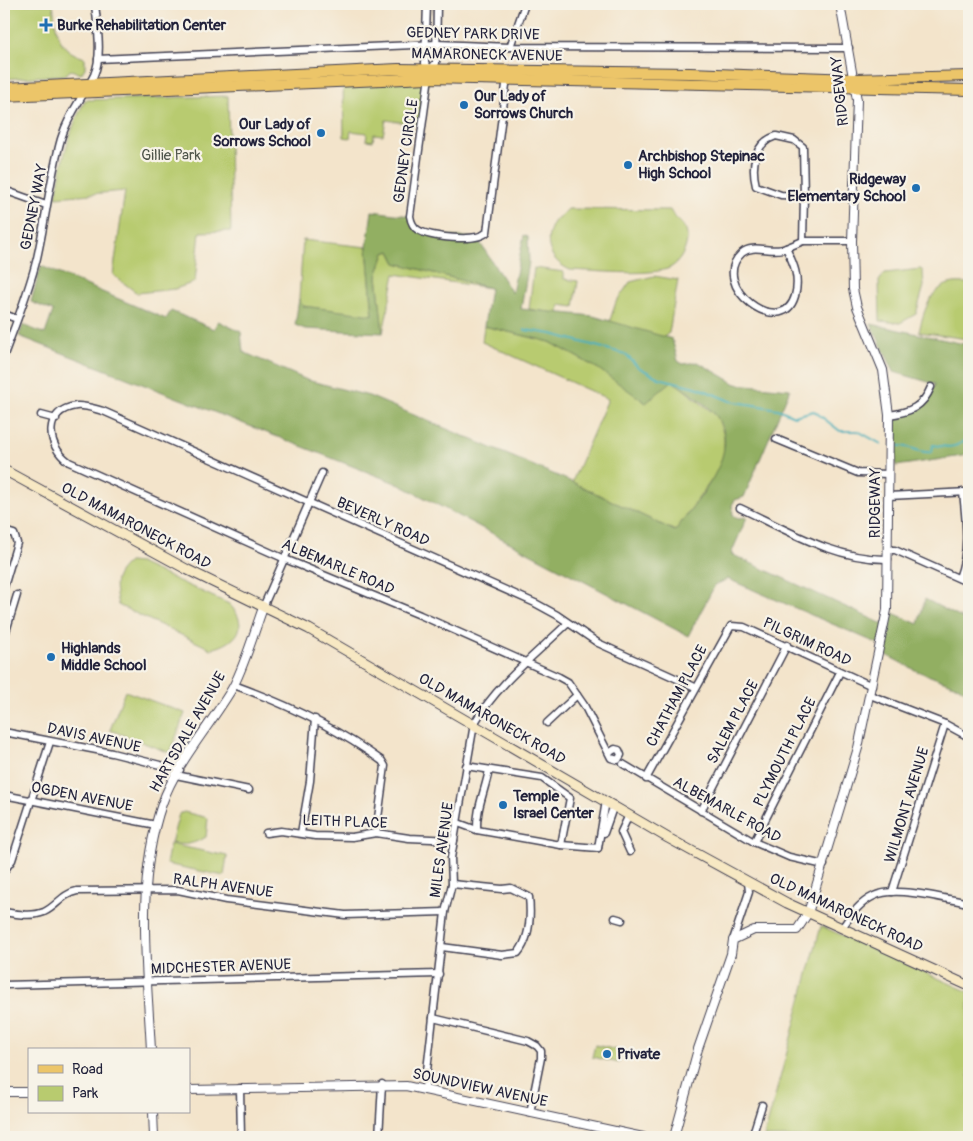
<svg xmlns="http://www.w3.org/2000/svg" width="973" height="1141" viewBox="0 0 973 1141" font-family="Pangolin,sans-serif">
<rect width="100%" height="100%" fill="#f7f3e8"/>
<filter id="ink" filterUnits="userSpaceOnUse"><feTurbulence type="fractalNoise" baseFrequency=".02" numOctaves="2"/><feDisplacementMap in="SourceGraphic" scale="10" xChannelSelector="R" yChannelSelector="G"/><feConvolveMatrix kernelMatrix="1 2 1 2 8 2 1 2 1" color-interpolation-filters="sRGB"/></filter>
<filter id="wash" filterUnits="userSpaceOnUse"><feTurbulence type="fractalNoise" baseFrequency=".0096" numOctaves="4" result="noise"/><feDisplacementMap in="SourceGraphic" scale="20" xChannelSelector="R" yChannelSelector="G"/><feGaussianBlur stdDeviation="1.12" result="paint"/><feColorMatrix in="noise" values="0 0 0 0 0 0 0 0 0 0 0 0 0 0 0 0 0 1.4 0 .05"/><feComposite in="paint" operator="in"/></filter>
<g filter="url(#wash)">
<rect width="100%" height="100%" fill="#f3e4cb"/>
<g fill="#b8cb6f" stroke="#6d7655">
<path d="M4,4H53C57,31 55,49 85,58V68L81,74L71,70L65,75L4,79Z"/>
<path d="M429,78L422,125L386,120L383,135L374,134L373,141L366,140L367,133L351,131L350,138L344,137L343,81Z"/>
<path d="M228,96L231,231L200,232L195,282L175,289L137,293L113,275L125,191L56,197C63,158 67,136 85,100Z"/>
<path d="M568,209L670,210C674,219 686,224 687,235C688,247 680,265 667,269C646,276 594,271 570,270C550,261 542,242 554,222C557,217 564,214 568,209Z"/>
<path d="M303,240L367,247L373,316L302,306L299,299Z"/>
<path d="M390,251L396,263L490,288L395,274L383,333L377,276L385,253Z"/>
<path d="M534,268L564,272V279L578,281L574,307L560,305L559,314L529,309Z"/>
<path d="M921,269L923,271L924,286L916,314L900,323L880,321L879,281L885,273Z"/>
<path d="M654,276L678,280L669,333L662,338L608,326L616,302L630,282Z"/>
<path d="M969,283V336L967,339L919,332C923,314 929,290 949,284C955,282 963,283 969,283Z"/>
<path d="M484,326L550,342L597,368L672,380L717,416L724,435V452L718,471L675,531L572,482L608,399L482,342Z"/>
<path d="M129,562L139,563L229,604C251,626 237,643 211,649L118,605C114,584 112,577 129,562Z"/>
<path d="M125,691L185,713L170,753L110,730Z"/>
<path d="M184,812L208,818L206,837C194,844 185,846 171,843L179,814Z"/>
<path d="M170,844L227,856L224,876L166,864Z"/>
<path d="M821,926L969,992V1137H764Z"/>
<path d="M595,1045L622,1051L619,1063L592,1057Z"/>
</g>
<g fill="#92af62" stroke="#5a684e">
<path d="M372,211L410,216C415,238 459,236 477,238L512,293L524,235L528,237L529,262L521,309L593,316L672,339L678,361L683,364L698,362L736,384L790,389L744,497L735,500L732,505L733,515L738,518L747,517L731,554L885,625L881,645L728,579L715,585L688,636L398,484L19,336L23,325L45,334L53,311L31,302L41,266L166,319L171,311L214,329L218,321L241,332L243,352L307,380L369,396L572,482L675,531C695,502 743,454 717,417C708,404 685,390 672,381L646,403L597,368L550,342L484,326L490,288L396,263L390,251L385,253L377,276L383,333L305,329L295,325L299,299L303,306L373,315L367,247Z"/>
<path d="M871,324L969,345V455L896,466V420C917,412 928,408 935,384L894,372Z"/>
<path d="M925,599L969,622V694L959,687L917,671L886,655L893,613L918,624Z"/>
</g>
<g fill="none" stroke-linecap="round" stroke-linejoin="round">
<g stroke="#3dadb9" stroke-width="2">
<path d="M525,330L552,334L625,354L638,367L659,378L699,388L730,401L778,409L794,416L814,411L840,431H858L881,444"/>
<path d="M899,446C912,446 919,454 932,452L933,445C945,447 954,449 964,441L969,442"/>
</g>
</g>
</g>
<g filter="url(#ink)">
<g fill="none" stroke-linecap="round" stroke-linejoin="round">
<defs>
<g id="minor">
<path d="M427,4L425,63L430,69"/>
<path d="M437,4L436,63L430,69L410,216C411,222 413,227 418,230C429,237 477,243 487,232L507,77"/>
<path d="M510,47L525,4"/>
<path d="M98,59L437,44L510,47L849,48"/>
<path d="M776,136L794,140L803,147L804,196L781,195L756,186C751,166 754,143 776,136Z"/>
<path d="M4,190L46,205"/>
<path d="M803,241L804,196"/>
<path d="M786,248C794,264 800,278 795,296C782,341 707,285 742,253C753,243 773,254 786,248Z"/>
<path d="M786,248L803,241H852"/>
<path d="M4,314L17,319"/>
<path d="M4,355C16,323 29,291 37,258C46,218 50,178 61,139C68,115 83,97 94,75C103,55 97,25 95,4"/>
<path d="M41,415L56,419"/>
<path d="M889,415C910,412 923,407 931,387"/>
<path d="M776,439L858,473L888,474"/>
<path d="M888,496L969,492"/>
<path d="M740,508C787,530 835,560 888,559"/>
<path d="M4,531L14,534L17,543L4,587"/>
<path d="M888,550H895L969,583"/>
<path d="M959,578C970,550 966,522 963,492"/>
<path d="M264,605L322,473"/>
<path d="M4,638L17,595"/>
<path d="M234,685C286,704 337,728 382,761L385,766L376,833"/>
<path d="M870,695L945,724L969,737"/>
<path d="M547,723L577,695"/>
<path d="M4,732L112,753L180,770"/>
<path d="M609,753L615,749L619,750L621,755L618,760L611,758L584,705L568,682L559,677L420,615L285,559L69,462C45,445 44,410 76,406C85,405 95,409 103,411L535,603L557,615L598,643L695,687"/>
<path d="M623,764L754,842L789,857L824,865"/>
<path d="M176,775L249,790"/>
<path d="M646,779L731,626L744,627L872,686"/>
<path d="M4,795L156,825"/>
<path d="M701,811L787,645"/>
<path d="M629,815L621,832L630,852"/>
<path d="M458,823L477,830L561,845L570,798L542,778L466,766"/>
<path d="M477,830C476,809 485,791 489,770"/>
<path d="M266,833L281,831L315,836L352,837L376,833L409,838L454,840"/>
<path d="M301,833L310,781L315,719"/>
<path d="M604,833L614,805"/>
<path d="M754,842L840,672"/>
<path d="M561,845L598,848"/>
<path d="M598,848L606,801"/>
<path d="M4,871L12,860L50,742"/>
<path d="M892,892L945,724"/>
<path d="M4,912C16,914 32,917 44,912C57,906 62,894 77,891L178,890L226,900L345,915L445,912"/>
<path d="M615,918L622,920"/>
<path d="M842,928C851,915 859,903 874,896C895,885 946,899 969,903"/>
<path d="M733,940L749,892L748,882"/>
<path d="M442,947L502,955L518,953C530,938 531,916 529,897L511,888L502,889L452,884"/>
<path d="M4,985L439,974"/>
<path d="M433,1018L528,1041L537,1046L541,1051V1058L530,1113"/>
<path d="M240,1088L241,1137"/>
<path d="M425,1088L445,912L452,884L451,858L474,724C497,684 535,655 568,623"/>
<path d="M379,1137L382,1084"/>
<path d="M752,1137L762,1105"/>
</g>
<g id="tertiary">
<path d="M151,1050C147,969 135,882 162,804C176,763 211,725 233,687C246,662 254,632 264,605"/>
<path d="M189,1090L406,1086L643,1137"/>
<path d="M4,1092H29"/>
<path d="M153,1112L154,1137"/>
<path d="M674,1137L698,1049L731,954L733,940L754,930H797L808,913L858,748L887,610L889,415L883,370L857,307L853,289L852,241L857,100L840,4"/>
</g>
<path id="secondary" d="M4,470L188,570L309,629L668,838L787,903L969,986"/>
<g id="primary">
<path d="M4,88L398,69L690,73L854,79L969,76"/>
<path d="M4,96L429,78L969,90"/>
</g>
</defs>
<use href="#minor" stroke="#413f51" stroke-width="9"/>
<use href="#tertiary" stroke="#413f51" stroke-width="10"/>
<use href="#secondary" stroke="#413f51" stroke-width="11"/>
<use href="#primary" stroke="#413f51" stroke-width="12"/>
<use href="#minor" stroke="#fff" stroke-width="6"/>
<use href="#tertiary" stroke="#fff" stroke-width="8"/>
<use href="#secondary" stroke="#f7e8c3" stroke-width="9"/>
<use href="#primary" stroke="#ecc569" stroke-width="10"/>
</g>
</g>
<g fill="#1f6fb2" stroke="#f7f3e8" stroke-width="2">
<path d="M43.5 17.5h5v5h5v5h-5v5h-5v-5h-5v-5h5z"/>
<circle cx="464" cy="105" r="5"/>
<circle cx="321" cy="133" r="5"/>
<circle cx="628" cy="165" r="5"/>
<circle cx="916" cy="188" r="5"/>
<circle cx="51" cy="657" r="5"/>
<circle cx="503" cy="805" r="5"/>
<circle cx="607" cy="1054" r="5"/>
</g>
<g text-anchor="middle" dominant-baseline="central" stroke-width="4.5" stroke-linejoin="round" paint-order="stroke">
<g font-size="15" font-weight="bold" fill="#22223b" stroke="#f7f3e8" text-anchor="start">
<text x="57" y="25">Burke Rehabilitation Center</text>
<text x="474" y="96">Our Lady of<tspan x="474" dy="17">Sorrows Church</tspan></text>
<text x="311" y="124" text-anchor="end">Our Lady of<tspan x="311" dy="17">Sorrows School</tspan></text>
<text x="638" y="156">Archbishop Stepinac<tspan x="638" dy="17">High School</tspan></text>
<text x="906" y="179" text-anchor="end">Ridgeway<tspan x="906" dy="17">Elementary School</tspan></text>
<text x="61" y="648">Highlands<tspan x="61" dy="17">Middle School</tspan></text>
<text x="513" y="796">Temple<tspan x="513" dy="17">Israel Center</tspan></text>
<text x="617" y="1054">Private</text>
</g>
<g font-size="15" fill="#22223b" stroke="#f7f3e8">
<text transform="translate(473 34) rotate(1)">GEDNEY PARK DRIVE</text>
<text transform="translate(487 55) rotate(1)">MAMARONECK AVENUE</text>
<text transform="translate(840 91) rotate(-96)">RIDGEWAY</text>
<text transform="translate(406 151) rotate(-82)">GEDNEY CIRCLE</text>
<text transform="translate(34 207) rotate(-79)">GEDNEY WAY</text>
<text transform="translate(875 503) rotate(-90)">RIDGEWAY</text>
<text transform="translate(383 522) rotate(24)">BEVERLY ROAD</text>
<text transform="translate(136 526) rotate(28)">OLD MAMARONECK ROAD</text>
<text transform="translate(338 567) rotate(23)">ALBEMARLE ROAD</text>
<text transform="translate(807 642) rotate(25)">PILGRIM ROAD</text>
<text transform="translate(677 696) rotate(-62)">CHATHAM PLACE</text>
<text transform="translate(492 719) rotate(30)">OLD MAMARONECK ROAD</text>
<text transform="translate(733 722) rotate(-62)">SALEM PLACE</text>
<text transform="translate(188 732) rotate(-60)">HARTSDALE AVENUE</text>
<text transform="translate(94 738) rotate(12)">DAVIS AVENUE</text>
<text transform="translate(785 752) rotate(-63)">PLYMOUTH PLACE</text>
<text transform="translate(82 797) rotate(11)">OGDEN AVENUE</text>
<text transform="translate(907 805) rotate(-73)">WILMONT AVENUE</text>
<text transform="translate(727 810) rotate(29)">ALBEMARLE ROAD</text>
<text transform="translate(345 822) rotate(2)">LEITH PLACE</text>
<text transform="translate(442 850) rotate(-82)">MILES AVENUE</text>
<text transform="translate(223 886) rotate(8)">RALPH AVENUE</text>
<text transform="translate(846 913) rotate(25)">OLD MAMARONECK ROAD</text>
<text transform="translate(221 967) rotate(-2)">MIDCHESTER AVENUE</text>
<text transform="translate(480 1088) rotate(12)">SOUNDVIEW AVENUE</text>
</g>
<g font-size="15" fill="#4f554b" stroke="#f7f3e8">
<text x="171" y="155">Gillie Park</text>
</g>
</g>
<rect width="973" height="1141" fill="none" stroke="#f7f3e8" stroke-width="20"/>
<rect x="28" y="1048" width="162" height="65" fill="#f7f3e8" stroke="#a29fa3"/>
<rect x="38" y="1065" width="25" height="8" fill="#ecc569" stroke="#a29fa3"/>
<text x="72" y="1074" font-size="15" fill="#22223b">Road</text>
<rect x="38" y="1086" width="25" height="15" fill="#b8cb6f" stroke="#a29fa3"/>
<text x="72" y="1098" font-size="15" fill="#22223b">Park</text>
</svg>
